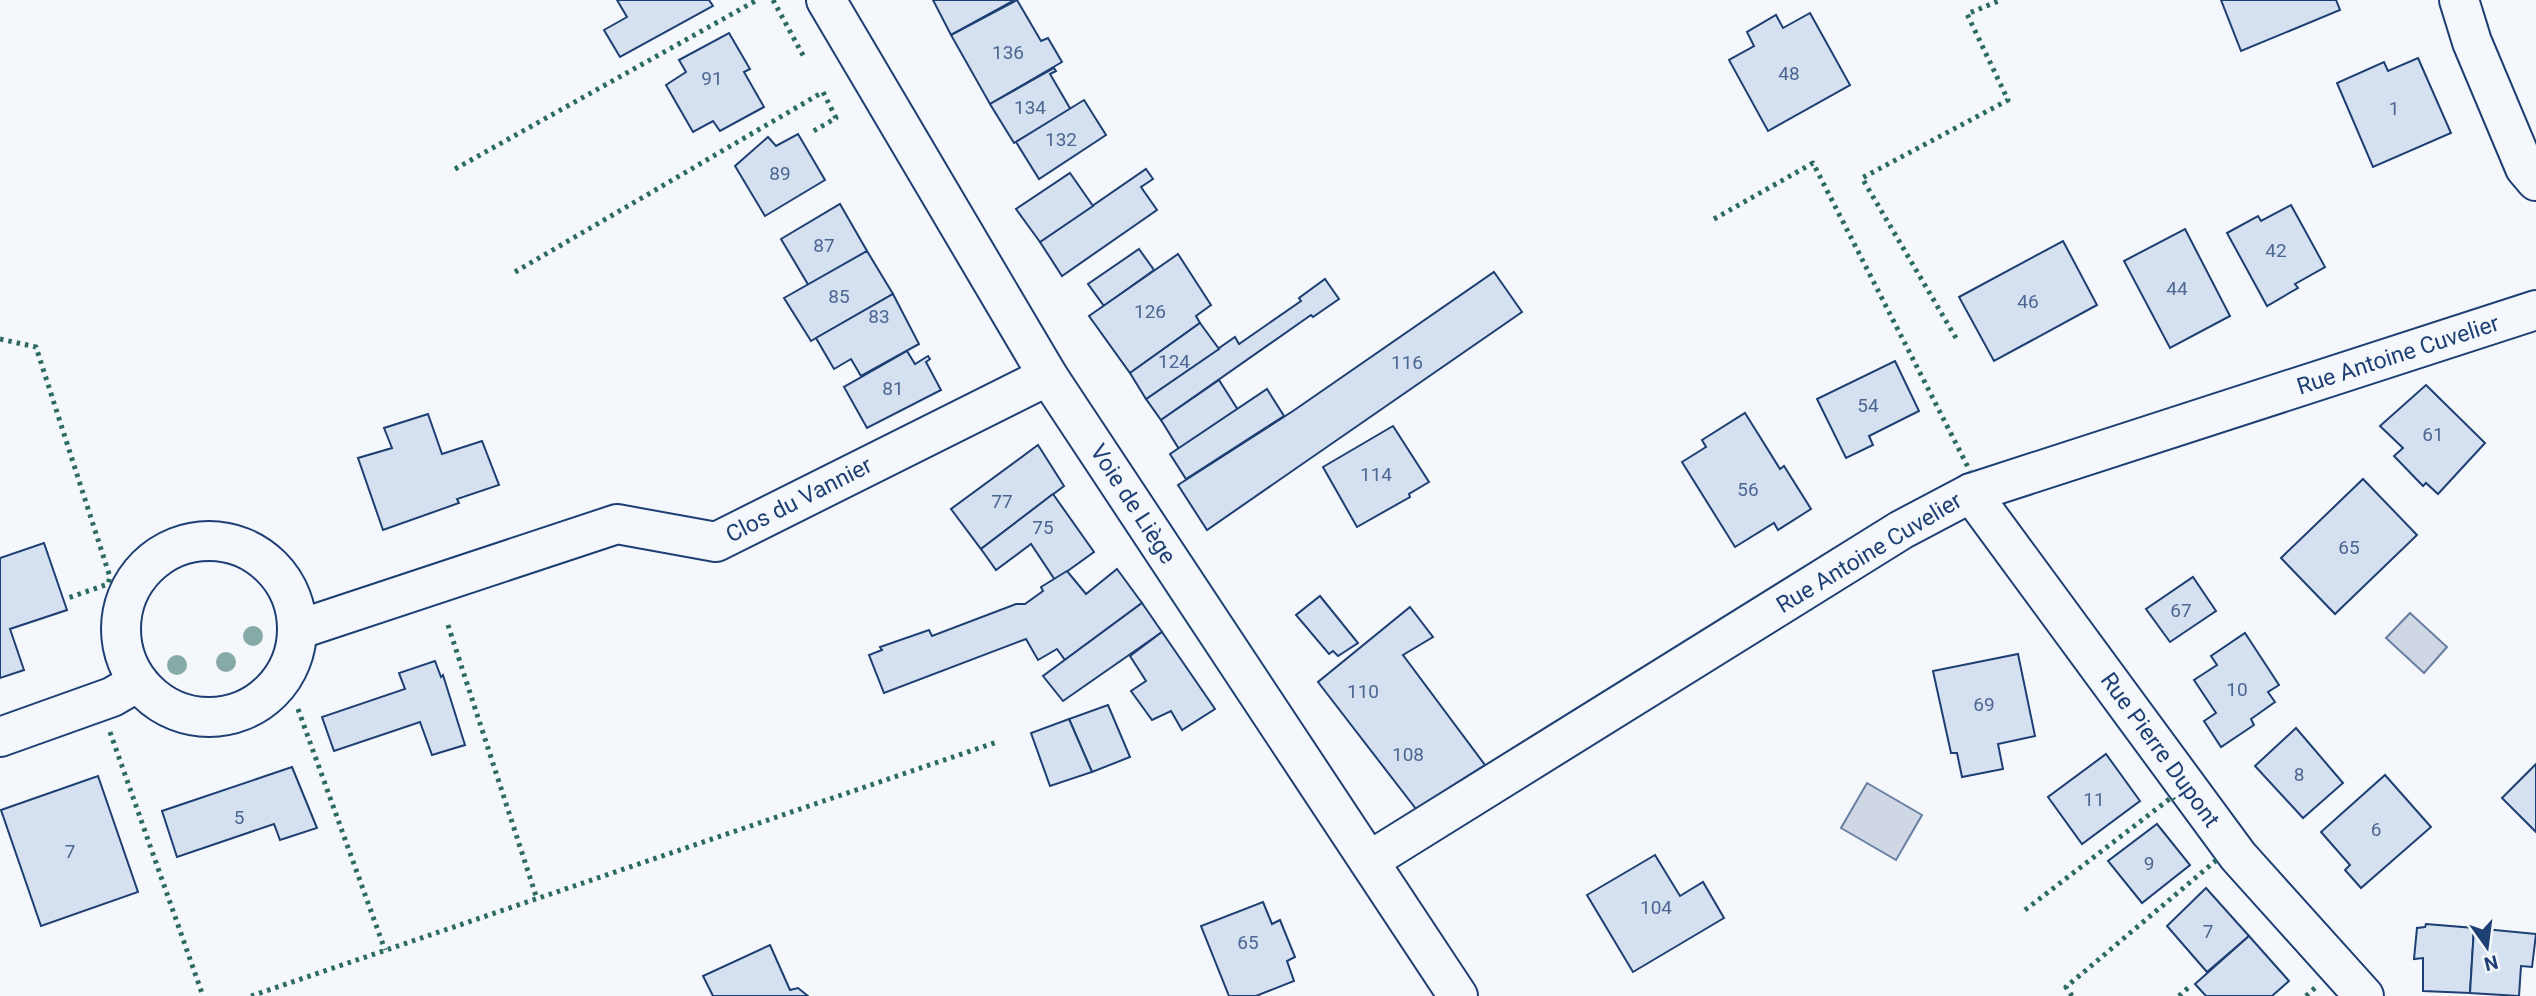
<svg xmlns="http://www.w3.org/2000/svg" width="2536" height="996" viewBox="0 0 2536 996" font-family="Roboto,sans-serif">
<rect width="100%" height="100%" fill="#f4f7fb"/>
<g fill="#cfd7e4" stroke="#687fa3" stroke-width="2">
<path d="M2410,613L2447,647L2424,673L2386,638Z"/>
<path d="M1867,783L1922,815L1896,860L1841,828Z"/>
</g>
<g fill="#d5e0f0" stroke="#1d3f73" stroke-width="2">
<path d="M617,0H709L713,6L620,57L604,30L627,17Z"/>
<path d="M933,0H1013V1L951,35Z"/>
<path d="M1017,0L1041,41L1048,38L1062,62L990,104L951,35Z"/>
<path d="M2221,0H2336L2340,10L2241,51Z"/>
<path d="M1810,13L1850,85L1768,131L1729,60L1754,46L1747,32L1776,15L1783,28Z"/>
<path d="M729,33L750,69L744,72L764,107L720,131L713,121L693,132L666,85L686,72L679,60Z"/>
<path d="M2418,58L2451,133L2373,167L2337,83L2384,62L2388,71Z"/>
<path d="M1054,68L1056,71L1050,74L1071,110L1014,143L990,104Z"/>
<path d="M1084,100L1106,135L1039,179L1016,142Z"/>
<path d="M798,134L825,180L765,216L735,166L768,137L776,146Z"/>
<path d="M1146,169L1153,179L1141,187L1157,210L1062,276L1040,242Z"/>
<path d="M1070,173L1093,206L1040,242L1016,209Z"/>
<path d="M840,204L867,251L809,286L781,239Z"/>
<path d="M2291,205L2325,267L2295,284L2298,288L2267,306L2227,233L2258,216L2261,221Z"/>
<path d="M2185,229L2230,316L2170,348L2124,261Z"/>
<path d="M2063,241L2097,305L1994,361L1959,297Z"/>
<path d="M1139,249L1154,270L1104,306L1088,284Z"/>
<path d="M867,251L893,294L811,341L784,298Z"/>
<path d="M1178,254L1211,305L1196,316L1200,323L1130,373L1089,316Z"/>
<path d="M1494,272L1522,312L1207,530L1178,485L1293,411Z"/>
<path d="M1325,279L1339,299L1313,317L1311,315L1161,420L1146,399L1235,337L1239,344L1301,301L1299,298Z"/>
<path d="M893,294L919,344L861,376L851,359L834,369L816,338Z"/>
<path d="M1200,323L1219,349L1146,399L1130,373Z"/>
<path d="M907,351L915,364L928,356L930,359L926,362L941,390L867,428L844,387Z"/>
<path d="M1895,361L1919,411L1869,436L1873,445L1846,458L1817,399Z"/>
<path d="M1219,380L1238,410L1179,449L1161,420Z"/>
<path d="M2426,385L2485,443L2438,494L2426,483L2423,486L2394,456L2403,448L2380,426Z"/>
<path d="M1267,389L1284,416L1186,479L1170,454Z"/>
<path d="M1745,413L1780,469L1784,466L1811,509L1778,530L1774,523L1735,547L1682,462L1706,447L1702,440Z"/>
<path d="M428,414L442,454L482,441L499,485L457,499L459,503L383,530L358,458L392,448L384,428Z"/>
<path d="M1393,426L1429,482L1409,494L1410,497L1357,527L1323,467Z"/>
<path d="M1038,445L1064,486L981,549L951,509Z"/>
<path d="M2363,479L2417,535L2335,614L2281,558Z"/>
<path d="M1053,494L1094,552L1055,580L1031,544L996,570L981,549Z"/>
<path d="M44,543L67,610L10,629L24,670L0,678V558Z"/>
<path d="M1117,569L1142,603L1065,660L1057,649L1038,660L1026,639L884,693L869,655L882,650L880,647L929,630L932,636L1016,604H1025L1043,591L1041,587L1067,571L1086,594Z"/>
<path d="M2193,577L2216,611L2170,642L2146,609Z"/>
<path d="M1320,596L1358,643L1338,656L1333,651L1329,654L1296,615Z"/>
<path d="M1142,603L1162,632L1063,701L1043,676Z"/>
<path d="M1410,607L1433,637L1403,655L1485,765L1416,809L1318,682Z"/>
<path d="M1162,632L1215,709L1182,730L1171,711L1152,720L1131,691L1146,681L1130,656Z"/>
<path d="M2245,633L2279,685L2268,692L2275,702L2251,719L2254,725L2221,747L2204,721L2216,713L2194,680L2217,665L2211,656Z"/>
<path d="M2018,654L2035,736L1998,744L2003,769L1962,777L1957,753H1951L1933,671Z"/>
<path d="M435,661L441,677L443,675L465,745L432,755L420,722L334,751L322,717L405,689L399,673Z"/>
<path d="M1108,705L1130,757L1092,772L1069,719Z"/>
<path d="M1069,719L1092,772L1050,786L1031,733Z"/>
<path d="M2296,728L2343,783L2303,818L2255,766Z"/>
<path d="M2106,754L2140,801L2082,844L2048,797Z"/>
<path d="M2536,764V832L2502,798Z"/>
<path d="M292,767L317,828L280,840L274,824L177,857L162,811Z"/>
<path d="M2385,775L2431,827L2361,888L2345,870L2350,865L2321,832Z"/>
<path d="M98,776L138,892L41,926L1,810Z"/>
<path d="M2157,824L2190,865L2142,903L2108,861Z"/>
<path d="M1655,855L1680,896L1703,882L1724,918L1633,972L1587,895Z"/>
<path d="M2206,888L2249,936L2207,972L2167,926Z"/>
<path d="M1263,902L1272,924L1280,920L1295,957L1287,961L1294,981L1256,996H1229L1201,926Z"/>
<path d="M2426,924L2474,928L2470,993L2423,991V958L2414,959L2417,928L2425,927Z"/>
<path d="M2474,928L2536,934L2532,967L2521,966L2519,996L2470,993Z"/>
<path d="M2249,936L2289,981L2272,996H2206L2195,984Z"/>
<path d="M770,945L790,990L798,988L808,996H713L703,976Z"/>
</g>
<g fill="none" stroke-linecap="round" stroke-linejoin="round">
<defs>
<g id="minor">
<path d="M826,0L1048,376L1458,996"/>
<path d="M2459,0L2472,42L2525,168L2536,181"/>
<path d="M1971,493L2238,856L2364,996"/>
<circle cx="209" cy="629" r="88"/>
<path d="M297,630L617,524L716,542L1048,376"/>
<path d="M0,737L112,697L138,682"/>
<path d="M1369,861L1901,530L1971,493L2536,310"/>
</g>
</defs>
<use href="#minor" stroke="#1d3f73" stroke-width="42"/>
<use href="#minor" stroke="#f4f7fb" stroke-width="38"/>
<g stroke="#2c6c60" stroke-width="5" stroke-dasharray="3.5 5" stroke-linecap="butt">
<path d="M773,0L805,59"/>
<path d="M455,169L757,0"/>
<path d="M1714,219L1813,163L1970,471"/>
<path d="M515,272L823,92L836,118L810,133"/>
<path d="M1956,338L1862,178L2008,100L1967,14L2001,0"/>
<path d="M0,339L36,347L110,577L108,584L68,598"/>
<path d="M448,625L537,899"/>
<path d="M298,709L385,950"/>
<path d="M110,732L203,996"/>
<path d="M2025,910L2172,797L2174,800"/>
<path d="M251,996L997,742"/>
<path d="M2072,996L2066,987L2219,858"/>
<path d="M2179,996L2190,986"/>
<path d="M2306,996L2317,986"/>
</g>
</g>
<g fill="#86aba6">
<circle cx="253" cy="636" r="10"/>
<circle cx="226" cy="662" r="10"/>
<circle cx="177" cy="665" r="10"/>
</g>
<g text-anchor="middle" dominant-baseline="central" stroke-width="5" stroke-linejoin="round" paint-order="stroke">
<g font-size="19" fill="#4b6792">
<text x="1008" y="52">136</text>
<text x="1789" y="73">48</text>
<text x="712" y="78">91</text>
<text x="1030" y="107">134</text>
<text x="2394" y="108">1</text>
<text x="1061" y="139">132</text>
<text x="780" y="173">89</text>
<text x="824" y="245">87</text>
<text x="2276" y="250">42</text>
<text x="2177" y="288">44</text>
<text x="839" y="296">85</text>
<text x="2028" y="301">46</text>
<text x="1150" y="311">126</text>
<text x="879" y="316">83</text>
<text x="1174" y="361">124</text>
<text x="1407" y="362">116</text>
<text x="893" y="388">81</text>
<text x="1868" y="405">54</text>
<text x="2433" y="434">61</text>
<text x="1376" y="474">114</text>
<text x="1748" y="489">56</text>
<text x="1002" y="501">77</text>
<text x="1043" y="527">75</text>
<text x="2349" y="547">65</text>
<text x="2181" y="610">67</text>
<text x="2237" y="689">10</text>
<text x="1363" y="691">110</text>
<text x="1984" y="704">69</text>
<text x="1408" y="754">108</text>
<text x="2299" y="774">8</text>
<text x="2094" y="799">11</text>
<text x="239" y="817">5</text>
<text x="2376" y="829">6</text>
<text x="70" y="851">7</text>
<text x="2149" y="863">9</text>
<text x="1656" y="907">104</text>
<text x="2208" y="931">7</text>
<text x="1248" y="942">65</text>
</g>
<g font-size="23" fill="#1d3f73" stroke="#f4f7fb">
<text transform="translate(2398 355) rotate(-18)">Rue Antoine Cuvelier</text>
<text transform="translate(799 500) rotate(-27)">Clos du Vannier</text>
<text transform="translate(1133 504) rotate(57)">Voie de Liège</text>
<text transform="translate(1869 553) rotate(-31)">Rue Antoine Cuvelier</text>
<text transform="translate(2160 750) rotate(54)">Rue Pierre Dupont</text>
</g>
</g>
<g transform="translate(2487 947) rotate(166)" stroke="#f4f7fb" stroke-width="5" paint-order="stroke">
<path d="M0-5L12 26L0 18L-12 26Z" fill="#1d3f73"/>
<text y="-10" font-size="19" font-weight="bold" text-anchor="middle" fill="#1d3f73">N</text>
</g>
</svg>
